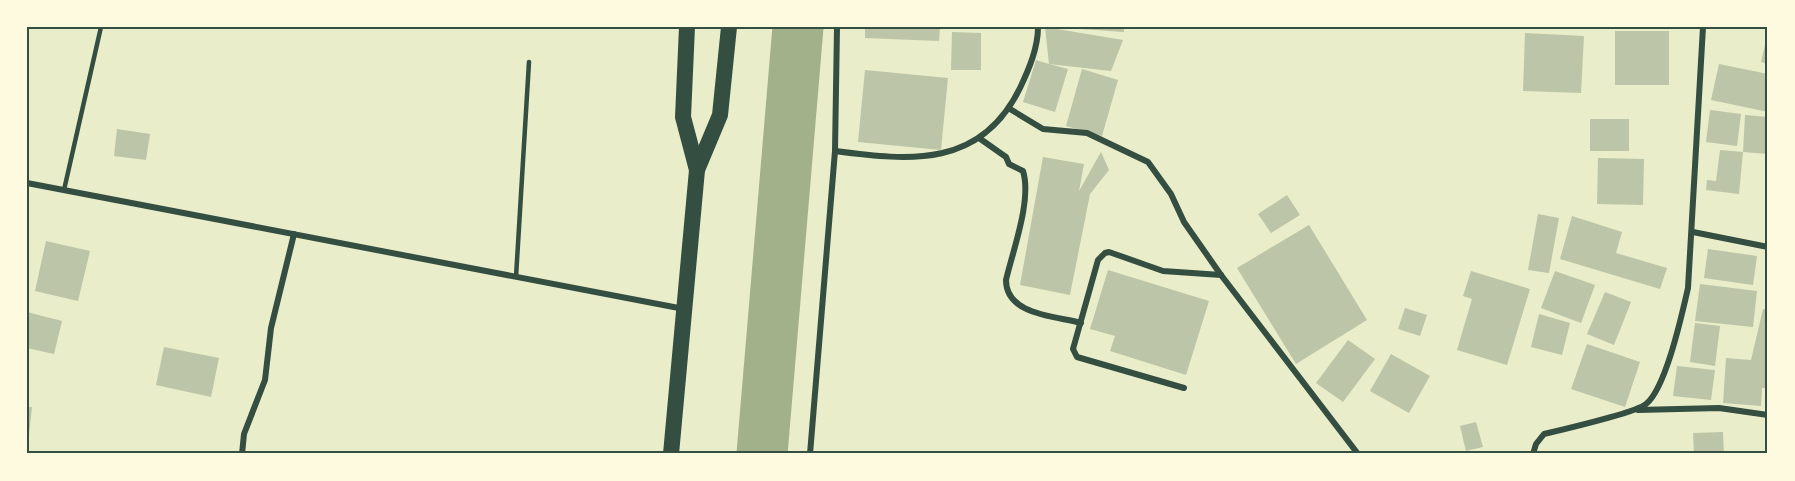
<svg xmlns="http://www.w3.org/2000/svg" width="1795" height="481" viewBox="0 0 1795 481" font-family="'Public Sans',sans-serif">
<rect width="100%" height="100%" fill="#e9edc9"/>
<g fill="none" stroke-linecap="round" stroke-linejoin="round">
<path stroke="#a3b18a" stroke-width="51" d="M762,454L798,27"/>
</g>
<g fill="#bcc5a7">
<path d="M865,27H940L939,41L865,38Z"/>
<path d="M1045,27L1123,40L1111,71L1049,64L1068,69L1055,112L1023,102L1036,60L1049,64Z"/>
<path d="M1050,27H1124V32Z"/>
<rect x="1615" y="31" width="54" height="54"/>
<path d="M952,32L981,33V70H951Z"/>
<path d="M1525,33L1584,36L1581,93L1523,91Z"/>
<path d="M1767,36L1768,37V64L1761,62Z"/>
<path d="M1719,64L1768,74V112L1711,100Z"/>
<path d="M1082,69L1118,80L1102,136L1066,126Z"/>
<path d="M865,70L948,78L941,150L858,142Z"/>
<path d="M1710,110L1741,114L1737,146L1706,142Z"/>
<path d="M1745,115L1768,117V154L1743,152Z"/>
<rect x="1590" y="119" width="39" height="32"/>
<path d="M117,129L150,134L146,160L114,156Z"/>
<path d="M1720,150L1743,152L1739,194L1706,190L1707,180L1716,181Z"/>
<path d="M1101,152L1109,170L1090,194L1070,295L1020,285L1043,157L1084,164L1079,191Z"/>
<path d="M1598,158L1644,159L1643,205L1597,204Z"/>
<path d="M1287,195L1300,215L1271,233L1258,214Z"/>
<path d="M1538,214L1559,218L1549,273L1528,270Z"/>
<path d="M1572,216L1622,232L1616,253L1667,268L1660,289L1560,259Z"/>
<path d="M1309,225L1367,320L1296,364L1237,268Z"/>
<path d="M46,241L90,251L78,301L35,291Z"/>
<path d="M1708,249L1757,256L1753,285L1704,278Z"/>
<path d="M1108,270L1209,301L1186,375L1110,351L1115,336L1090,329Z"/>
<path d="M1471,271L1530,289L1507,365L1457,350L1472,299L1463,296Z"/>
<path d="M1555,271L1595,285L1581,323L1541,308Z"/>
<path d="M1700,284L1757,291L1753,327L1695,321Z"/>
<path d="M1605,292L1631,302L1614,345L1587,334Z"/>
<path d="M1405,308L1427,315L1420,336L1398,329Z"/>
<path d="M1763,309L1768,310V388H1762L1761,406L1723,403L1726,358L1751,360Z"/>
<path d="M27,312L62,321L54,354L27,348Z"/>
<path d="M1539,314L1570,323L1562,355L1531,347Z"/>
<path d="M1695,323L1720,326L1715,366L1690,362Z"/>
<path d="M1348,340L1375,359L1343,402L1316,383Z"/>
<path d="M1587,344L1640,362L1625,407L1571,389Z"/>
<path d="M164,347L219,358L211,397L156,385Z"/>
<path d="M1391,354L1430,376L1409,413L1370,391Z"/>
<path d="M1677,366L1715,370L1711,400L1673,396Z"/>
<path d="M27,407H32L29,435H27Z"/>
<path d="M1476,422L1483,447L1466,451L1460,426Z"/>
<path d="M1723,432L1724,454H1694L1693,433Z"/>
</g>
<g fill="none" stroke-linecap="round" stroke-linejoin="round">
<g stroke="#344e41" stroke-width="4.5">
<path d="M64,190L101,27"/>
<path d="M516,277L529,62"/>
</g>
<g stroke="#344e41" stroke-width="6">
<path d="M1010,109L1043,129L1087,133L1148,162L1171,194L1184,222L1221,275L1358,454"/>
<path d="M979,138L1006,157L1009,164L1023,171C1032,200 1013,250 1006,280C1006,315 1055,316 1081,323"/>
<path d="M835,151C911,161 981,168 1020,88C1029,69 1038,48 1038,27"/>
<path d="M27,183L684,309"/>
<path d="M1693,232L1768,247"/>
<path d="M1184,388L1077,357L1073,349L1098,260L1105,253L1109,252L1163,271L1221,275"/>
<path d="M1638,410L1719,408L1768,415"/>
<path d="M242,454L244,434L265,380L271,328L294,234"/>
<path d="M810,454L835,151L837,27"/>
<path d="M1533,454L1536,444L1544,434C1561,430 1637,412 1646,404C1666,388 1682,314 1688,288L1703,27"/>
</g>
<g stroke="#344e41" stroke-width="16">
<path d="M697,170L720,115L729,27"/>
<path d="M671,454L697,170L683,117L687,27"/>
</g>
</g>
<rect width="1795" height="481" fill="none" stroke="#fefae0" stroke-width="57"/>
<rect x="28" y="28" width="1738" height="424" fill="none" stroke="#344e41" stroke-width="2"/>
</svg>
